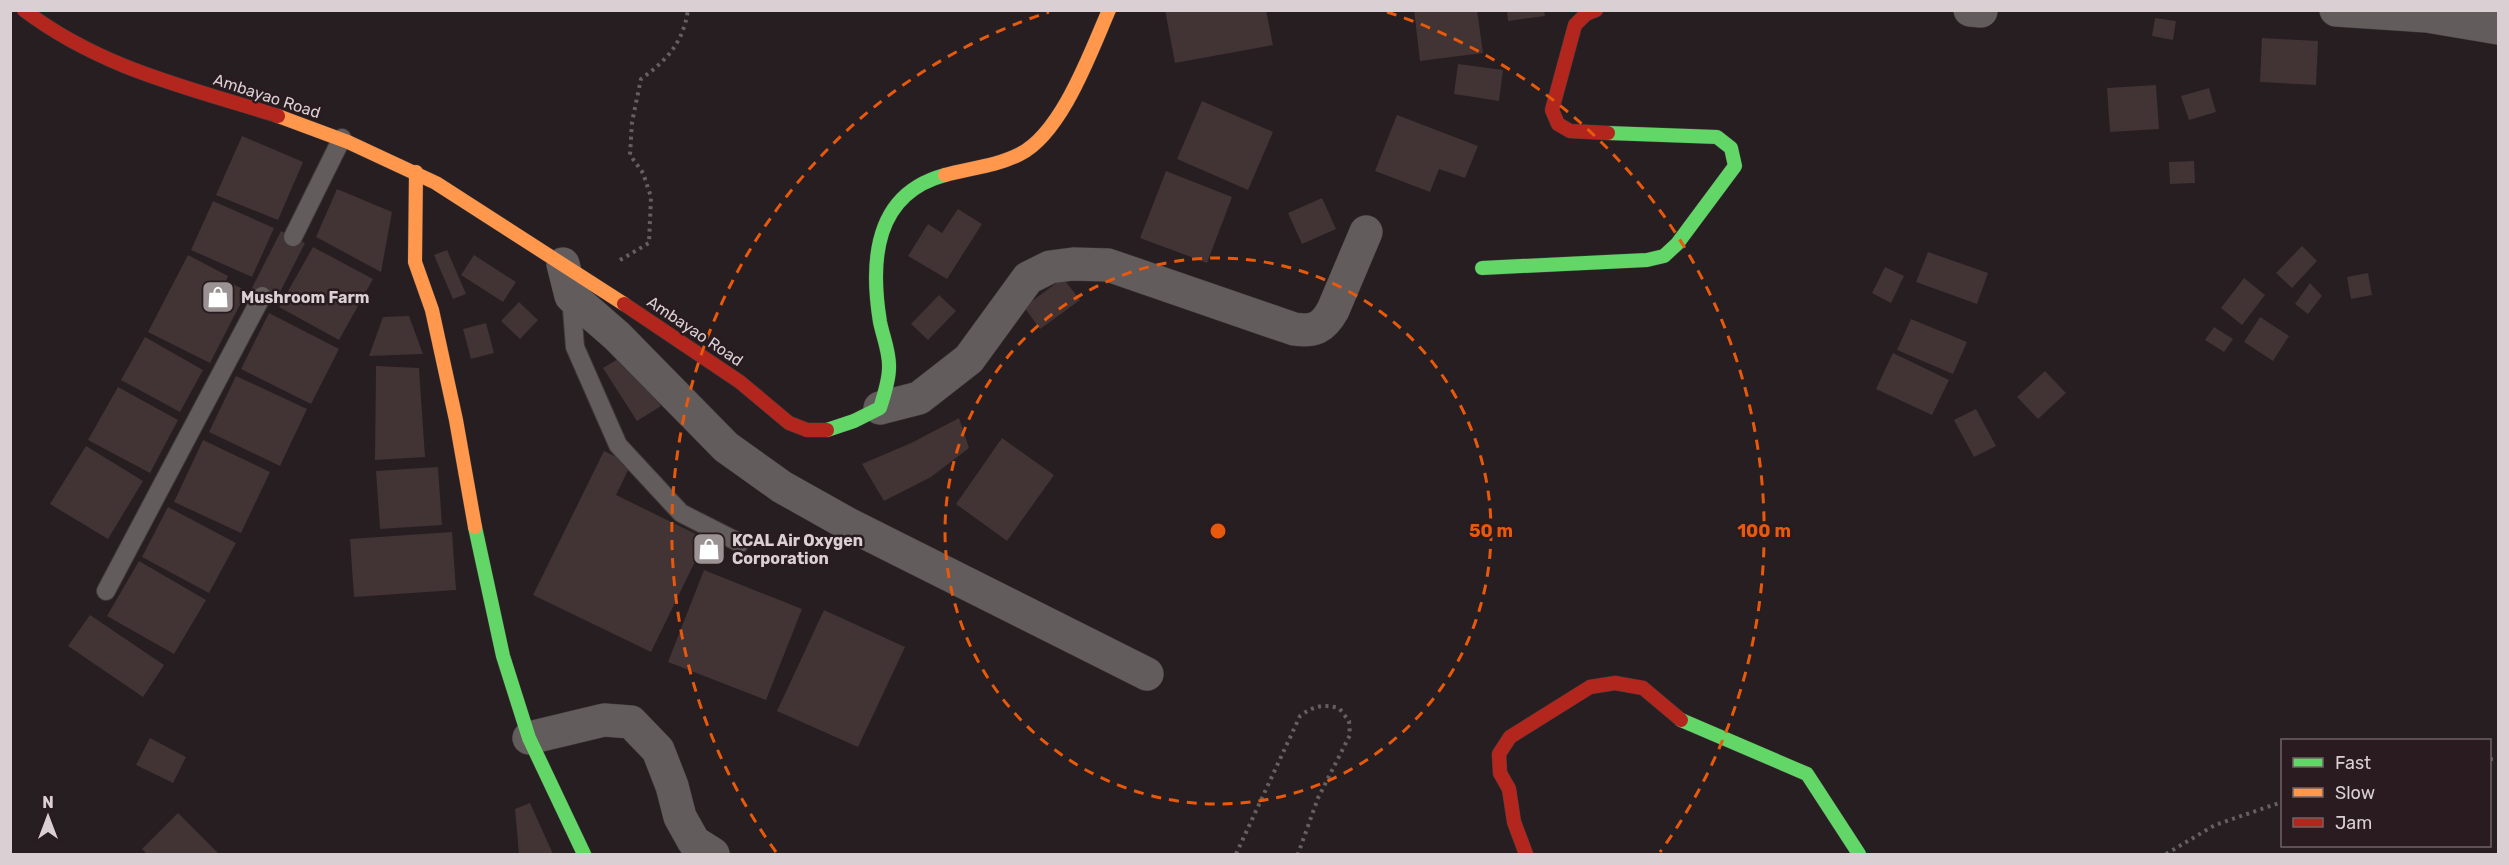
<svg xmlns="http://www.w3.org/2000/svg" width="2509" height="865" viewBox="0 0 2509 865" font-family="Rubik,sans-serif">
<rect width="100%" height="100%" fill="#261e20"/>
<g fill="#423334">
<path d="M1165,10H1266L1273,45L1175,63Z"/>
<path d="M1414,10H1477L1483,53L1420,61Z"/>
<path d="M1507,10H1544L1545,16L1508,21Z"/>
<path d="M2155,18L2176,21L2173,40L2152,36Z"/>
<path d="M2262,38L2318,41L2316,85L2260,82Z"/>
<path d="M1458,64L1503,70L1499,101L1454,94Z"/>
<path d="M2156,85L2159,129L2110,132L2107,88Z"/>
<path d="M2209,88L2216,112L2189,120L2181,96Z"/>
<path d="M1202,101L1273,132L1248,190L1177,159Z"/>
<path d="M1397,115L1478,146L1465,178L1439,169L1430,192L1375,171Z"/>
<path d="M242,136L303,162L278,220L216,195Z"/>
<path d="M2194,161L2195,183L2170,184L2169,162Z"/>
<path d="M1166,171L1232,197L1207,263L1140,238Z"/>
<path d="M337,189L392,212L381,272L316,237Z"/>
<path d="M1322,198L1336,229L1302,244L1288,213Z"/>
<path d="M213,201L274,228L252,277L191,250Z"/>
<path d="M958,209L982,224L947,279L908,256L928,224L942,233Z"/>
<path d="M281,231L305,243L275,302L251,290Z"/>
<path d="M2302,246L2317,261L2292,288L2276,273Z"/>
<path d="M313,247L373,279L339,340L279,307Z"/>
<path d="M447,250L466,294L453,299L434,255Z"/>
<path d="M1928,252L1988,273L1977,304L1916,282Z"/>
<path d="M188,255L228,276L226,281L247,291L210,363L148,332Z"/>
<path d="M474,255L516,282L503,302L461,275Z"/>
<path d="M1885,267L1904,276L1891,303L1872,293Z"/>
<path d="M2368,273L2372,295L2351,299L2347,277Z"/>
<path d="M1063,278L1080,300L1040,329L1024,307Z"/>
<path d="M2244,278L2265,295L2242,325L2221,308Z"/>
<path d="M2310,283L2322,296L2308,314L2295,304Z"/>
<path d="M939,295L956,311L928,340L911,324Z"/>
<path d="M519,302L538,320L520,339L501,321Z"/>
<path d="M269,313L339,349L311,404L241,369Z"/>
<path d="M409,316L423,354L369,356L383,317Z"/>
<path d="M2260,317L2289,336L2273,361L2244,342Z"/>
<path d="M1911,319L1967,342L1953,374L1897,350Z"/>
<path d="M486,323L494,353L471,359L463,329Z"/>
<path d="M2214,327L2233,339L2224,352L2205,340Z"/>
<path d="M145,337L203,370L180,412L121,380Z"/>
<path d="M628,353L661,406L637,421L603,368Z"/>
<path d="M1893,353L1949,380L1932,415L1876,389Z"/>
<path d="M376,366L419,368L425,457L375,460Z"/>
<path d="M2045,371L2066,393L2038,419L2017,397Z"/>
<path d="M236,376L307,409L280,466L209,432Z"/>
<path d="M118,387L178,420L150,473L88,440Z"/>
<path d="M1976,409L1996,446L1974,457L1954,420Z"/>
<path d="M959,418L969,448L931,477L884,501L862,464L911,443Z"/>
<path d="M1002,438L1054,475L1007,541L956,504Z"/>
<path d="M203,440L270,472L241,533L174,502Z"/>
<path d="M86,446L143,481L108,539L50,504Z"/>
<path d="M604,451L631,464L616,495L706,539L651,652L533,595Z"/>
<path d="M438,467L442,525L380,529L376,471Z"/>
<path d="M168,507L236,543L209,593L142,557Z"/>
<path d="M452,532L456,590L354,597L350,539Z"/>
<path d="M139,561L206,600L174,654L107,616Z"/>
<path d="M704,570L802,609L766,700L668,662Z"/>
<path d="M824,610L905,647L858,747L777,711Z"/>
<path d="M90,615L164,665L143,697L68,646Z"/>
<path d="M150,738L186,757L173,783L136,765Z"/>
<path d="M530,803L553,854H519L515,809Z"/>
<path d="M178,813L219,854H147L142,849Z"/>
</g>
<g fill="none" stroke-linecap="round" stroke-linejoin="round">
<defs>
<g id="lane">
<path d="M293,237L342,138"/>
<path d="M571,297L575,347L618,445L681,513L740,543"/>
<path d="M106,591L262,296"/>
</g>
<g id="street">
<path d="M1970,10L1981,11"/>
<path d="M2336,10L2427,16L2498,28"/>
<path d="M563,264L571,296L617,336L726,447L782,487L848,524L1147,674"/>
<path d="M880,408L919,398L969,359L1028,278L1050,267L1073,264L1108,265L1294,329C1314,332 1323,328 1333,310L1366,232"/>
<path d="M529,738L604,720L631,722L658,750L672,786L680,817L694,842L713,854"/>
</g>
<g id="fast">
<path d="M1482,268L1647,260L1664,256L1677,244L1735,166L1731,148L1717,137L1608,133"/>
<path d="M827,430L854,421L880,408C884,395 889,381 889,368C890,353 883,337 880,322C870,261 874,194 945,175"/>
<path d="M475,527L503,656L529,738L584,854"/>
<path d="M1681,720L1807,774L1859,854"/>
</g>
<g id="slow">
<path d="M278,116L348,142L436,183L624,304"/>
<path d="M416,172L415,262L432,310L456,420L475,527"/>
<path d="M945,175C970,168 997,166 1020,154C1062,133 1091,51 1109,10"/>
</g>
<g id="jam">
<path d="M24,10C102,69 187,87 278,116"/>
<path d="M1596,10L1586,14L1575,25L1552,110L1558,124L1570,131L1608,133"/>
<path d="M624,304L740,382L789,423L807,430H827"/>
<path d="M1526,854L1514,822L1509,789L1500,773L1499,754L1510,737L1590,687L1615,683L1643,688L1681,720"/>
</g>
</defs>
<use href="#lane" stroke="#3f393a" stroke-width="20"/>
<use href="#street" stroke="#3f393a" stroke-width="34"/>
<use href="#fast" stroke="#3f393a" stroke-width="15"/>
<use href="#slow" stroke="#3f393a" stroke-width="15"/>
<use href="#jam" stroke="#3f393a" stroke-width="15"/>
<g stroke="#645f60" stroke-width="4" stroke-dasharray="3 4.5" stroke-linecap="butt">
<path d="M620,260L649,243L651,197L643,173L630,155L632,122L641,79C667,60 683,43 688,10"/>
<path d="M2490,759L2498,760"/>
<path d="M1236,854L1300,716C1313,706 1323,704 1339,708L1349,721L1350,735L1318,798L1298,854"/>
<path d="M2166,854L2215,825L2282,802"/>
</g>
<use href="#lane" stroke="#625c5d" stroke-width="18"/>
<use href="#street" stroke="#625c5d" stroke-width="33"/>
<use href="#fast" stroke="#63d668" stroke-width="14"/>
<use href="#slow" stroke="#ff974d" stroke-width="14"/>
<use href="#jam" stroke="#b3261e" stroke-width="14"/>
</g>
<g fill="none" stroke="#e8590c" stroke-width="3" stroke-dasharray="10 8">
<circle cx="1218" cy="531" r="273"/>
<path d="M776 852A546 546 0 0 1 1049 12M1387 12A546 546 0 0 1 1660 852"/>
</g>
<defs>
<symbol id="shop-square" viewBox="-11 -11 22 22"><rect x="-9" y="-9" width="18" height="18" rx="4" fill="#9b9294" stroke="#291b1f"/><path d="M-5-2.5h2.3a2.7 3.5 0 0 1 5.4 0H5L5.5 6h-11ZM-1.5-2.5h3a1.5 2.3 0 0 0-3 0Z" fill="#fff"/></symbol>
</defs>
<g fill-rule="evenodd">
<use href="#shop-square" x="199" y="278" width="38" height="38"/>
<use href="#shop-square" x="690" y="530" width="38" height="38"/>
</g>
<g text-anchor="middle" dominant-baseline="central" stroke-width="5" stroke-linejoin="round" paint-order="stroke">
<g font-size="16" fill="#dad0d3" stroke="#291b1f">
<text transform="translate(267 96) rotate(18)">Ambayao Road</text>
<text transform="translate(695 331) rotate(34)">Ambayao Road</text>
</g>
<g font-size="16" font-weight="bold" fill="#dad0d3" stroke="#291b1f" text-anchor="start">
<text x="241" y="297">Mushroom Farm</text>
<text x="732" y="540">KCAL Air Oxygen<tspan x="732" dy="18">Corporation</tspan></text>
</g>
</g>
<circle cx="1218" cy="531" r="9" fill="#e8590c" stroke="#291b1f" stroke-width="3"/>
<g font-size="18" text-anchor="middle" font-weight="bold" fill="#e8590c" stroke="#291b1f" stroke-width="5" stroke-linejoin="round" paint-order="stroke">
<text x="1491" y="537">50 m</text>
<text x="1764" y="537">100 m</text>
</g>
<rect width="2509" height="865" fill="none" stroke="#dad0d3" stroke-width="24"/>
<rect x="2281" y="739" width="210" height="108" fill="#291b1f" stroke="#706367" stroke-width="1.5"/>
<rect x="2293" y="758" width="30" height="9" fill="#63d668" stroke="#706367" stroke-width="1.5"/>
<text x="2335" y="769" font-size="18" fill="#dad0d3">Fast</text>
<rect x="2293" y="788" width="30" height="9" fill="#ff974d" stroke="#706367" stroke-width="1.5"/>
<text x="2335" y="799" font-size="18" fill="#dad0d3">Slow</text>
<rect x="2293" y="818" width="30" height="9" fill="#b3261e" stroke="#706367" stroke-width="1.5"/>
<text x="2335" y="829" font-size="18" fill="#dad0d3">Jam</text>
<g transform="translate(48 817)" stroke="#291b1f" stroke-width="4.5" paint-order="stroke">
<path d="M0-4.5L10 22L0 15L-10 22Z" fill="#dad0d3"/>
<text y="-9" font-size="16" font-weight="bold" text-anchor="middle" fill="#dad0d3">N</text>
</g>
</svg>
